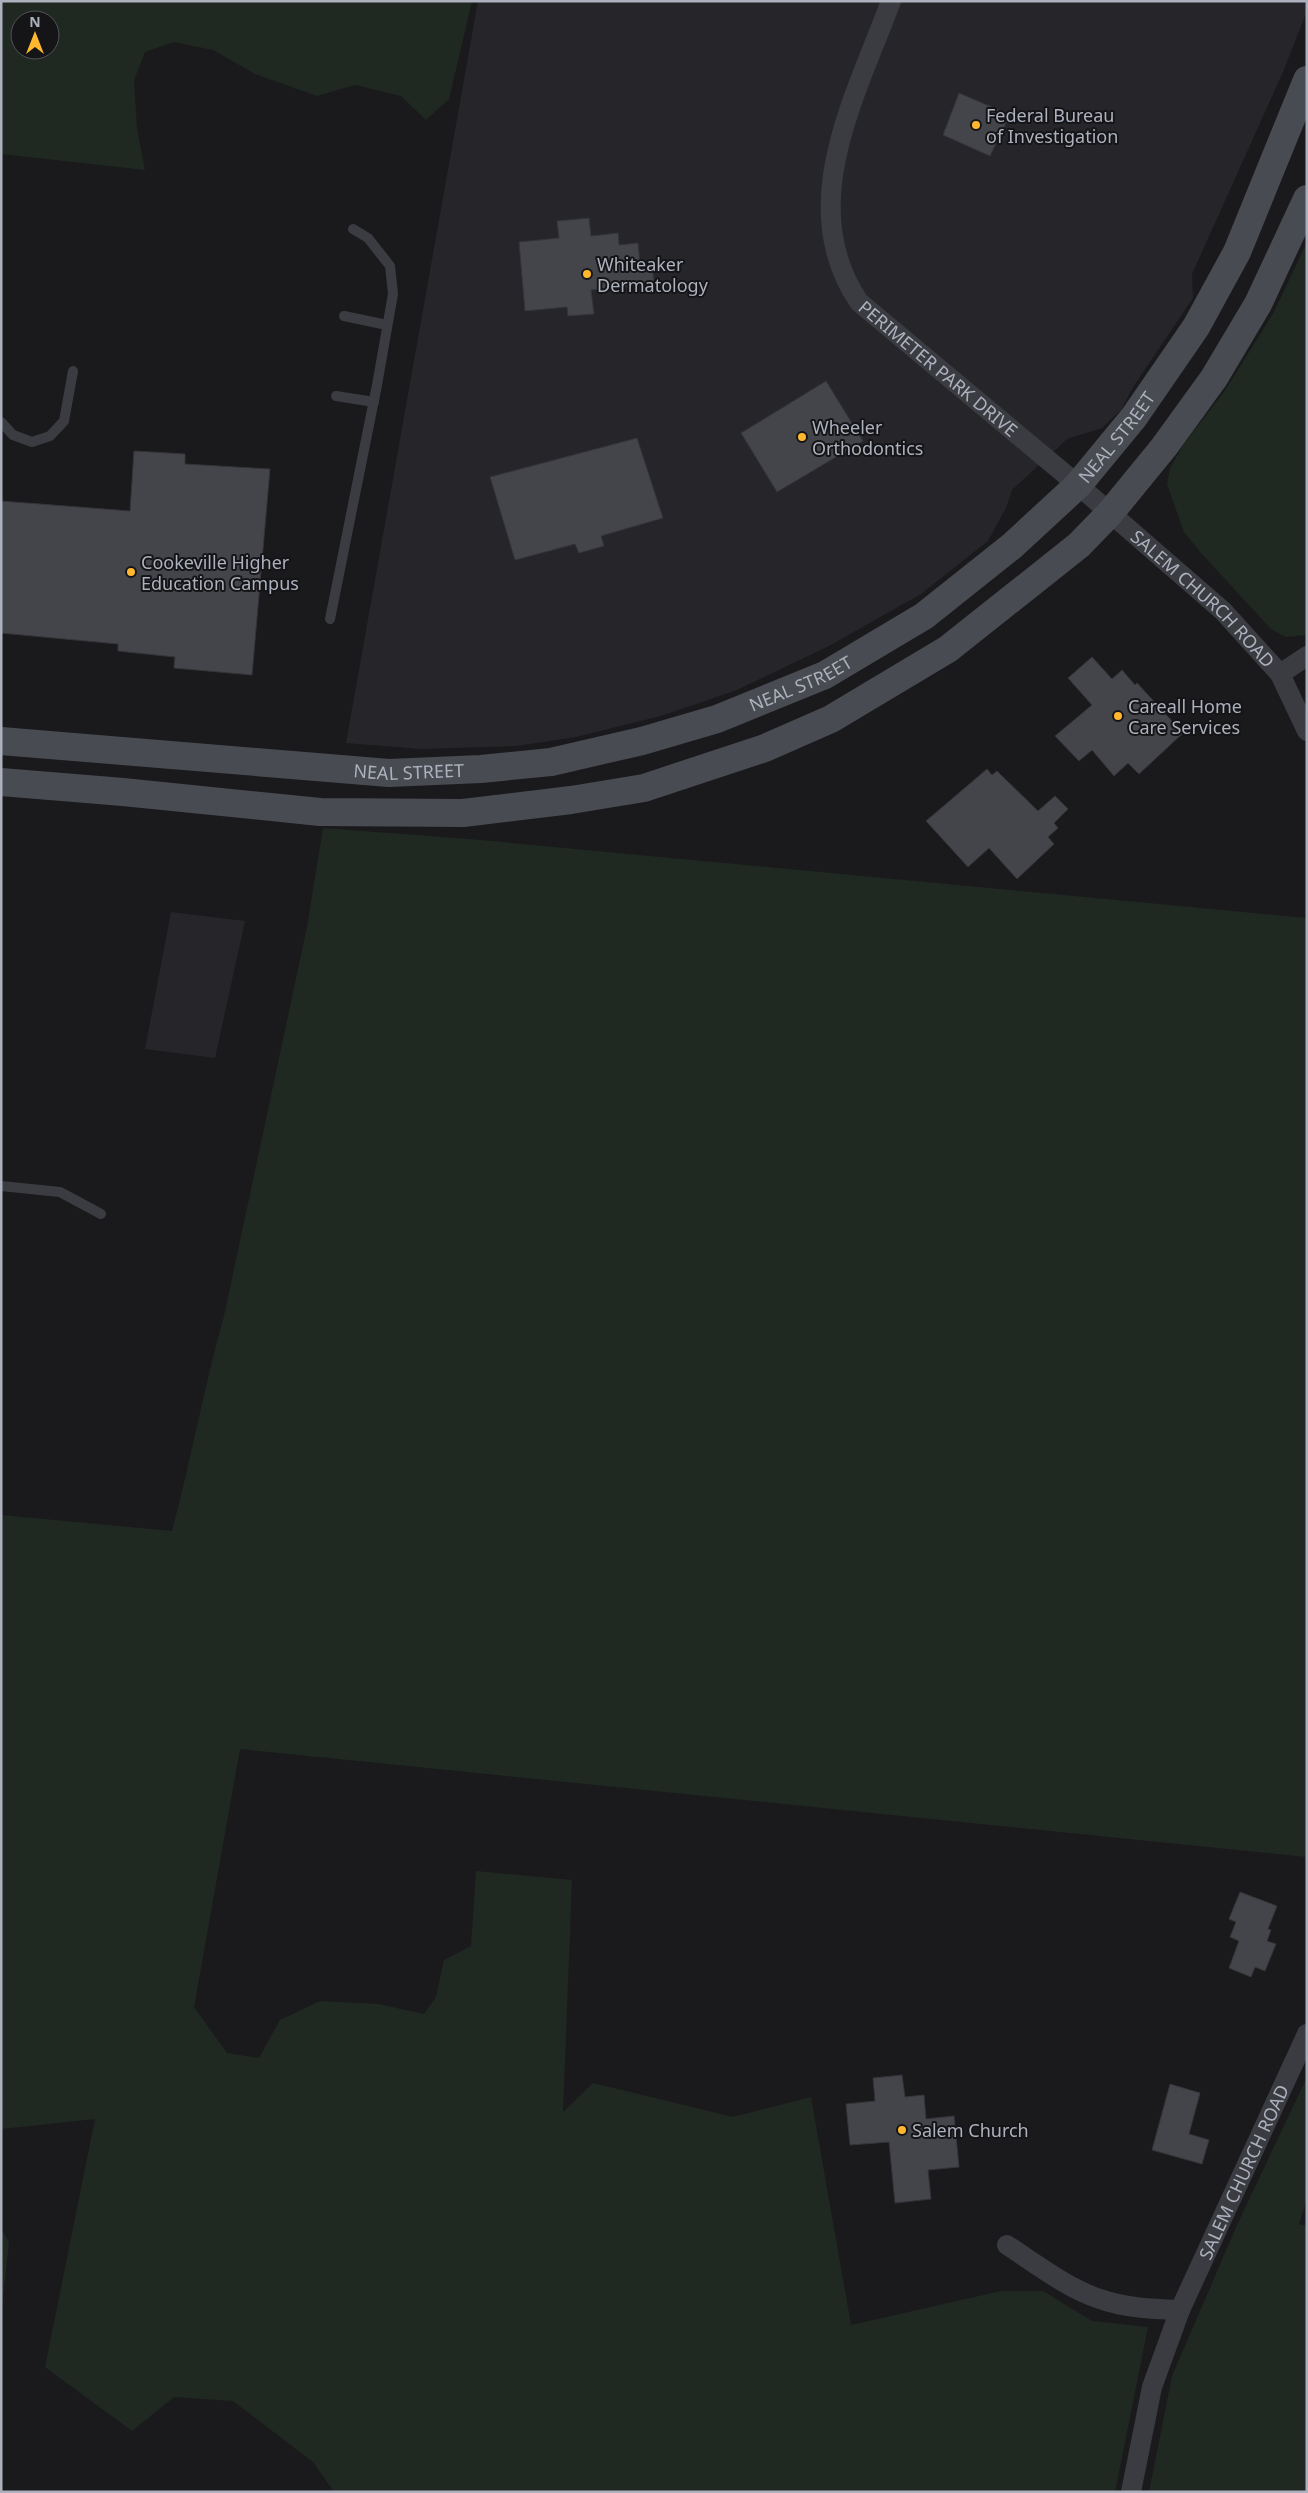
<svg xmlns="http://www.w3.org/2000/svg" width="1308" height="2493" viewBox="0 0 1308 2493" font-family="'Noto Sans',sans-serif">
<rect width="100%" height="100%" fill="#1a1a1d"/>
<g fill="#26262a">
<path d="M478,1H1307V11L1283,72L1192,274L1193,298L1133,387L1121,410L1102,428L1067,439L1012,490L1006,508L988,541L921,594L829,646L737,690L661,716L576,737L517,746L421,749L346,743Z"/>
<path d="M171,912L245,921L215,1058L145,1049Z"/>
</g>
<g fill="#1f2921" fill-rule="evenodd">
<path d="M1,1H472L449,99L426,120L401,96L355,85L317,96L255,74L213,50L174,42L145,52L134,80L137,129L145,170L1,154ZM20,20H50V50H20Z"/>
<path d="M1307,242V635L1286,637L1271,629L1201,553L1184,532L1167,484L1170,468L1184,444L1226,389L1274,312Z"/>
<path d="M323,828L469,839L1307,918V1857L240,1749L194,2007L227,2053L259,2058L280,2020L320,2001L378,2004L424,2014L436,1997L444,1960L471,1946L476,1871L572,1880L563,2112L593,2083L733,2117L811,2097L851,2325L1001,2291H1043L1092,2321L1148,2327L1115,2492H334L313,2462L233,2401L174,2397L132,2431L45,2367L95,2119L1,2129V1515L172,1531C191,1460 204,1387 224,1316L307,927Z"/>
<path d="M1307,2077V2198L1299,2225H1307V2492H1149L1172,2376L1237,2225Z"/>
<path d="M1,2229L9,2242L1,2317Z"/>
</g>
<g fill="#44454a" stroke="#343439">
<path d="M959,93L1010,115L990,156L943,135Z"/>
<path d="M589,218L591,236L618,233L619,245L638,243L640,264L652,263L654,284L591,290L594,314L568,316L567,307L525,311L519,242L559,238L557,221Z"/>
<path d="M826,381L863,441L777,492L741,433Z"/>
<path d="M637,438L663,518L601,536L604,546L579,553L575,544L515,560L490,477Z"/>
<path d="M134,451L185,454V464L270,469L252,675L174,668L175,657L118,651V644L1,633V501L130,511Z"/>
<path d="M1092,657L1112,679L1122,670L1135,685L1137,683L1183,733L1139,774L1128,763L1114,776L1092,750L1079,761L1055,736L1092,705L1068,678Z"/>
<path d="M987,769L992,775L997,771L1038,811L1055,796L1068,809L1054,823L1058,828L1048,837L1054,844L1017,879L989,848L968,867L926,821Z"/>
<path d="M1240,1892L1277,1906L1268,1929L1271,1930L1267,1941L1276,1944L1265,1971L1255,1967L1251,1977L1229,1968L1239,1941L1230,1937L1236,1922L1229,1919Z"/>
<path d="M902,2075L905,2097L924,2095L926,2119L954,2116L959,2167L928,2170L931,2199L895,2203L889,2142L850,2145L846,2104L875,2101L873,2078Z"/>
<path d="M1170,2084L1200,2093L1189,2134L1209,2140L1202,2164L1152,2150Z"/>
</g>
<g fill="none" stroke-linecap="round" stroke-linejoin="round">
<g stroke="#3b3c42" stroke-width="10">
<path d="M344,316L387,325"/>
<path d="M336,396L374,402"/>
<path d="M1,422L13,435L32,442L50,436L64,421L73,371"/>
<path d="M330,619L377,385L393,294L390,266L368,238L353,229"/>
<path d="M1,1186L60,1192L101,1214"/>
</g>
<g stroke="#3b3c42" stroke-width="20">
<path id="s1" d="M891,1C856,96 794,206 859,302L1078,485L1223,611L1280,674L1307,731"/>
<path d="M1280,674L1307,656"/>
<path d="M1007,2245C1036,2264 1067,2288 1100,2299C1125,2308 1153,2309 1180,2310"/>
<path id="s2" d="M1131,2492L1152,2387L1180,2310L1307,2034"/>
</g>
<g stroke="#494b52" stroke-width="28">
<path id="s3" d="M1,741L389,773L481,769L551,762L642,741L717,719L825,675L924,616L1012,546L1078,485L1134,417L1196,327L1237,252L1307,80"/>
<path d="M1,782L123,792L320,812L463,813L571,800L644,788L765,748L831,719L948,649L1079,545L1110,513L1164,447L1214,378L1258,304L1307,199"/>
</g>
</g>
<g fill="#ffb730" stroke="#151518" stroke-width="2">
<circle cx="976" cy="125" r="5"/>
<circle cx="587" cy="274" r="5"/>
<circle cx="802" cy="437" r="5"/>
<circle cx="131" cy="572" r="5"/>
<circle cx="1118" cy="716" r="5"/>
<circle cx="902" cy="2130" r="5"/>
</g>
<g text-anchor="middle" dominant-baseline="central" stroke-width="4" stroke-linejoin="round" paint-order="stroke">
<g font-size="18" fill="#acb1bd" stroke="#151518" text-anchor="start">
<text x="986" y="115">Federal Bureau<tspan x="986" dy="21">of Investigation</tspan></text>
<text x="597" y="264">Whiteaker<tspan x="597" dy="21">Dermatology</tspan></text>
<text x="812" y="427">Wheeler<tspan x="812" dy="21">Orthodontics</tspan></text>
<text x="141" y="562">Cookeville Higher<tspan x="141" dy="21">Education Campus</tspan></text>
<text x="1128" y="706">Careall Home<tspan x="1128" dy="21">Care Services</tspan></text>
<text x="912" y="2130">Salem Church</text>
</g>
<g font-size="18" fill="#acb1bd" stroke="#151518">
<text stroke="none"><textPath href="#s1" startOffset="420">PERIMETER PARK DRIVE</textPath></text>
<text stroke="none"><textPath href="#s3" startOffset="1219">NEAL STREET</textPath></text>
<text stroke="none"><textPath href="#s1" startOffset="771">SALEM CHURCH ROAD</textPath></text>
<text stroke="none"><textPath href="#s3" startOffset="814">NEAL STREET</textPath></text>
<text stroke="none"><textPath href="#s3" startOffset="409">NEAL STREET</textPath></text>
<text stroke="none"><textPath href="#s2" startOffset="341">SALEM CHURCH ROAD</textPath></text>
</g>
</g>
<rect width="1308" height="2493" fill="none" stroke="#acb1bd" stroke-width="5"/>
<g transform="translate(35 35)"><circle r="24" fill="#151518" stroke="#51535a"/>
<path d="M0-4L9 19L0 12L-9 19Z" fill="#ffb730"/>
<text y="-8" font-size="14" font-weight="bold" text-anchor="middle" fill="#acb1bd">N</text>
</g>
</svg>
